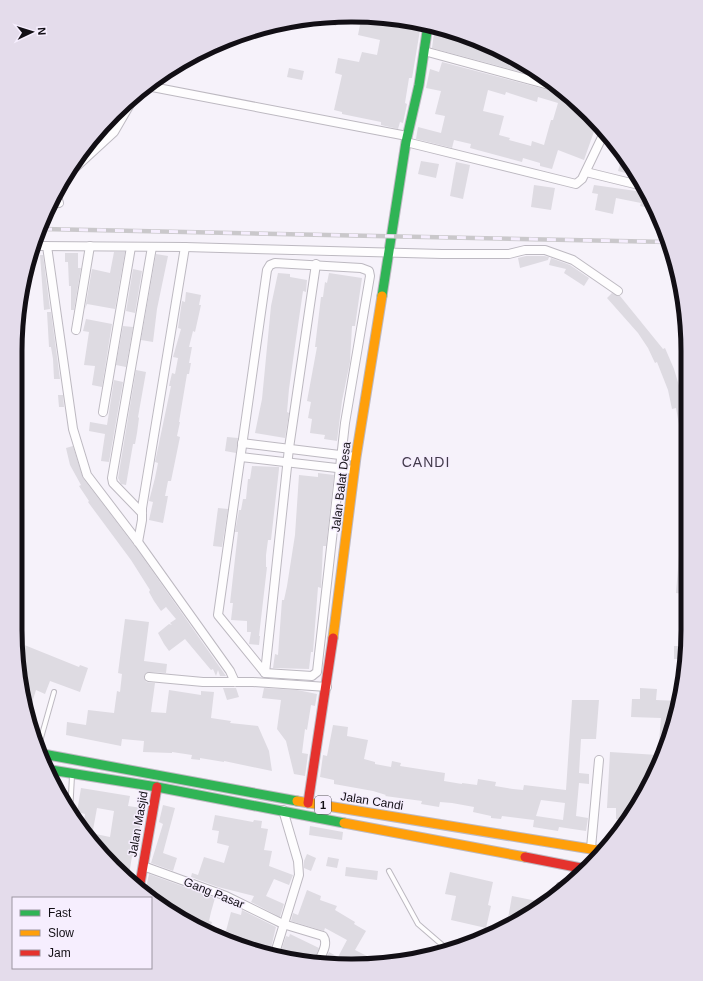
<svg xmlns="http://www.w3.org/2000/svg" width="703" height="981" viewBox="0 0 703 981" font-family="Arial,sans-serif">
<rect width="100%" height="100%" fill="#f6f2fa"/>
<g fill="#dedbe2" fill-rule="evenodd">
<path d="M354,16H374L421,24L412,78H409L405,103L407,104L403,123L400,122L398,129L381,125V122L342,114V112L334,110L342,75L335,73L338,58L359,62L362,52L377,55L380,40L358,35L360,25L352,23Z"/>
<path d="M330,17H338L336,26L328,24Z"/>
<path d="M435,26L487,45L485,51L504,56L505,53L547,79L432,48Z"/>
<path d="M442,62L559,93L564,92L597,123L584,160L558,150L552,169L540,166V163L523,158L522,162L470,148L471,144L454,140L452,148L416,139L418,127L441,133L445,116L435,114L441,91L426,88L430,69L439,72ZM488,90L505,95L506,92L537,102L538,97L558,103L553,120H551L544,145L532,141L531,146L509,140L510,138L499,135L504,116L483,111Z"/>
<path d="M289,68L304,71L302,80L287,77Z"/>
<path d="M622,157L628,167L633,175L618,171Z"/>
<path d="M421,161L439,164L436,178L418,174Z"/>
<path d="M456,162L470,165L463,199L450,196Z"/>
<path d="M534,185L555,188L551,210L531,207Z"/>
<path d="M594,185L643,192L654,209L640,206L641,203L616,198L613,214L595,210L598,194L592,193Z"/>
<path d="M114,252H125L115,309L87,304L85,309L92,269L110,273Z"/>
<path d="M65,253H78V268H81L74,310H71V286H69L68,262H65Z"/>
<path d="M156,254L168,256L157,309L153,342L141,340Z"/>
<path d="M40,255H43L50,309L44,310Z"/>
<path d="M526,256H544L549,257L548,260L520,268L518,258Z"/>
<path d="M551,258L570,265L589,278L584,286L564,273L566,269L549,265Z"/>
<path d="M133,269L142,271L135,313L126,311Z"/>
<path d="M278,273L290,274V277L307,280L306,292L303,291L296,339L289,389L287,412L289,413L285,438L255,433L262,399L271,306Z"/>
<path d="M329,273L362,278L355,326H352L350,362L342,401L337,441L324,439L325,435L310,433L312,419L308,418L311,402L307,401L317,347H315L321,297H323L325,282L327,283Z"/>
<path d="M186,292L201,295L199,305H201L195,332L193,331L189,347H192L189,363H191L189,374H187L179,422H180L177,436L180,437L171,481H168L165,496H168L163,523L149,520L153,502L149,501L155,478L158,463L155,462L171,386H169L172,373L175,374L178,358L173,357L181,329L178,328L182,301L185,302Z"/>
<path d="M612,293L620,296L663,349L665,348L674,369L686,409V440L682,441L676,408L672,409L668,390L657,362L655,363L648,348L638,333L607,298Z"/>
<path d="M47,312H51L60,379H54L53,359L51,347H49Z"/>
<path d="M86,319L112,324L102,387L92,385L95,366L84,365L89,332L83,331Z"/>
<path d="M123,326L133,327L126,367L116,365Z"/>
<path d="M136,370L146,372L138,417L139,418L137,433L135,444H133L126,485L121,484L118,478Z"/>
<path d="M114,380L123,382L109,462L101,461L105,434L89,431L90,422L107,425Z"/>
<path d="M58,395H63L64,407H59Z"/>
<path d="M227,437L238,438L236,453L225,451Z"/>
<path d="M73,446L83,478L134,545L226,676H220L218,670L216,676L213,669L211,670L185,639L169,651L164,644L158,633L169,624L172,625L170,623L176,619L166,607L161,611L154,601L149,592L150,590L131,560L88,502L89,501L79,486L81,485L70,465L66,448Z"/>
<path d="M252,466L279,467V469L271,540H268L266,555V567H267L259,636H260L259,645L249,644L251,632H247V621L231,620L233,603H230L238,532H235L239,510H241L243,499H246L248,479H250Z"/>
<path d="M318,473L334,475L326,546H323L321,588L318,587L313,652H311L309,669L273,668L275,654L278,655L282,600H284L287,586L295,535L299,475L318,477Z"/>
<path d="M218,508L228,509L222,547L213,546Z"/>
<path d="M679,556H687L685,594L676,593Z"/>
<path d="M125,619L149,622L144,661L167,664L166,673L149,672L144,676L146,682L155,683L151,712L166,713L169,690L201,695V691L214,692L211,718L231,721L230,723L258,726L269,751L272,771L224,761V762L200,758V760L191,759L192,755L172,752V753L143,752L144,741L122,739L121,746L66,735L67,722L86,725L88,710L114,713L117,691L120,692L122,674L118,673Z"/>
<path d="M17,642L79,667L80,665L88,668L80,692L50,681L45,694L36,690L27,719Z"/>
<path d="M674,646H687L686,659H674Z"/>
<path d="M223,688H236L239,697L227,700Z"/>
<path d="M264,688L297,690L317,694L315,706L311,705L307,730L305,729L302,753L308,754L305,776L294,774L286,741L277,729L281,700L262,698Z"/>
<path d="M640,688L657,689L656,700L679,701L677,716L653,778L648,788L644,787V794L634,809H628V820L616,819V808H607L610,752L658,755L661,718L631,717L632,699H640Z"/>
<path d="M572,700H599L596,739H581L579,773L589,774V784L579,783L576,816L588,818L586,831L559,827L558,831L533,827L534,820L502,816L501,819L491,818V816L473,812L474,807L452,803L440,802L439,807L421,804L422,801L385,796L386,795L373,791L334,784V780L320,777L323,755L327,756L333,725L348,727L347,736L368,740L364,759L375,762V764L391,767L392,761L401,763L400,766L445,773L444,781L462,784V783L477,785L478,779L496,782L495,786L513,789L523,790L524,785L566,790ZM541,800L565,803L563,820L536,816Z"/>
<path d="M81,788L130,796L128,806L142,808L138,845L136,844L134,857L132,856L128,881L86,832L110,837L114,811L97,808L93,830L83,828L85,814L77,812Z"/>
<path d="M163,805L175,808L163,853L177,858L173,871L151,863L163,824L159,822Z"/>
<path d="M215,815L253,822L254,820L262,821L261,828L268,829L264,850L272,851L269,866L293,875L289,885L274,879L266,896L284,904L280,917L251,902L254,896L218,887L191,877L192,873L198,875L204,857L224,863L229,846L217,843L219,831L212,830Z"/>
<path d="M310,826L343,832L342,840L309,835Z"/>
<path d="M307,854L316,858L311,871L304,868V861Z"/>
<path d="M328,857L339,859L337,868L326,866Z"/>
<path d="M346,867L378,871L377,880L345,876Z"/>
<path d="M450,872L493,882L488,905L491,906L486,928L451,920L456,896L445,894Z"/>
<path d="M149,874L215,898L211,912L209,921L212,922L209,932L199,929L187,921L189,915L172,911L145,893Z"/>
<path d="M307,890L321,896L320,900L337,906L335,910L355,922L354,924L366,931L355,950L381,963H324L329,952L338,957L347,940L325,928L324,931L291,921L293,913L298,915Z"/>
<path d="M512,896L542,902L507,924Z"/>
<path d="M242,910L276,927L271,948L248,941L226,931L231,912L241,915Z"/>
<path d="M290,934L319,948L313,963L282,955L284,952L281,951L286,936L289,937Z"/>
</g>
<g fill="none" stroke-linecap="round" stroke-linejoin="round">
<defs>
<g id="lane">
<path d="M39,745L54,692"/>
<path d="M70,813L72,776"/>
<path d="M389,871L418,924L447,949"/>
<path d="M557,892L559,885L567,887"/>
</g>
<g id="street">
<path d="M424,51L560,88"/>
<path d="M147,86L407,136"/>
<path d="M406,142L576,184L582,179L605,131"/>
<path d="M586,172L639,185"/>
<path d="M65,177L114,132L136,94"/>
<path d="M56,194L59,203"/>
<path d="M37,246L185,247L442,254H509L525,250H545L573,260L618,291"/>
<path d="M47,246L73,429L87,475L138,542L230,671L235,682"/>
<path d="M275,263L361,268L369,271L370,276L345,423L317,672L312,676L265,673L218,615L267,270L270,265Z"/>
<path d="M76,330L90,246"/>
<path d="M103,412L131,247"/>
<path d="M242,443L356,457"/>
<path d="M241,457L354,470"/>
<path d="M142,513L113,483L112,478L152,247"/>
<path d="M138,542L142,520V508L185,247"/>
<path d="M683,672H684"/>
<path d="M265,673L289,448L316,264"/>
<path d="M149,677L203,682H253L327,687"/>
<path d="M591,848L599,760"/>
<path d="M143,866L226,896L283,924L323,936C329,944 321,955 318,963"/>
<path d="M216,933L243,944"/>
<path d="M275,953L299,875L298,861L283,810"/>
</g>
<g id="fast">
<path d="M382,296L406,142L419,85L428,25"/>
<path d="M43,754L297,801"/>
<path d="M51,770L157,787L344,823"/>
</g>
<g id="slow">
<path d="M333,638L356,457L382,296"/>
<path d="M297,801L603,851"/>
<path d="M344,823L525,857"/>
</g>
<g id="jam">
<path d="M308,803L333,638"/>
<path d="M525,857L586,869"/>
<path d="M139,889L157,787"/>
</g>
</defs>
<use href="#lane" stroke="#bdb9c1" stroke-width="6"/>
<use href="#street" stroke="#bdb9c1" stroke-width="10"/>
<use href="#fast" stroke="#bdb9c1" stroke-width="11"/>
<use href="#slow" stroke="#bdb9c1" stroke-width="11"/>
<use href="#jam" stroke="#bdb9c1" stroke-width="11"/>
<use href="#lane" stroke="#fefdfe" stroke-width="4"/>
<use href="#street" stroke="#fefdfe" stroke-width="8"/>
<use href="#fast" stroke="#30b455" stroke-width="9"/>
<use href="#slow" stroke="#ff9f0a" stroke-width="9"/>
<use href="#jam" stroke="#e5322d" stroke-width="9"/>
<defs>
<path id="rail" d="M43,229L668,242"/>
</defs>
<use href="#rail" stroke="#cac8cb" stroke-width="4.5"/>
<use href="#rail" stroke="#f6eefe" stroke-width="3" stroke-dasharray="9" stroke-linecap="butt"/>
</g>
<g text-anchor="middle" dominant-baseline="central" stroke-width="3" stroke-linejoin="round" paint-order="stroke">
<rect fill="#f6eefe" stroke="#56525b" stroke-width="1" x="315" y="796" width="16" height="18" rx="3"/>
<g font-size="11" font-weight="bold" fill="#120f15">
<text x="323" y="805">1</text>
</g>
<g font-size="12" fill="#120f15" stroke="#f6eefe">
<text transform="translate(341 487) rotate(-83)">Jalan Balat Desa</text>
<text transform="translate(372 801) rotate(9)">Jalan Candi</text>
<text transform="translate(138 824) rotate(-80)">Jalan Masjid</text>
<text transform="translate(214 893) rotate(22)">Gang Pasar</text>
</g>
<g font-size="14" letter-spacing="1" fill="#423a4a" stroke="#f6eefe">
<text x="426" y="462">CANDI</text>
</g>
</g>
<path d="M0 0H703V981H0ZM351 22H352A329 329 0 0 1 681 351V630A329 329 0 0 1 352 959H351A329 329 0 0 1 22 630V351A329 329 0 0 1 351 22Z" fill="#e4dceb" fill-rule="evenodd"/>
<path fill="none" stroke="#120f15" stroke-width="5" d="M351 22H352A329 329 0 0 1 681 351V630A329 329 0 0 1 352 959H351A329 329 0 0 1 22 630V351A329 329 0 0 1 351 22Z"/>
<rect x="12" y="897" width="140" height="72" fill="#f6eefe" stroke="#9b95a1"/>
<rect x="20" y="910" width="20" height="6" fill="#30b455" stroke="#9b95a1"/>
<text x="48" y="917" font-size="12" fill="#120f15">Fast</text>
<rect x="20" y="930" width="20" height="6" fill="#ff9f0a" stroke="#9b95a1"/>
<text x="48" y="937" font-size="12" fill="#120f15">Slow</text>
<rect x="20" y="950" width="20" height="6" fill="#e5322d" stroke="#9b95a1"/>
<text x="48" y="957" font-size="12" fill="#120f15">Jam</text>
<g transform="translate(32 32) rotate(86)" stroke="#f6eefe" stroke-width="3" paint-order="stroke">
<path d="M0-3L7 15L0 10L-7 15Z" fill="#120f15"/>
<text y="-6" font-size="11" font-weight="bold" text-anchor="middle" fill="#120f15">N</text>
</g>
</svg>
